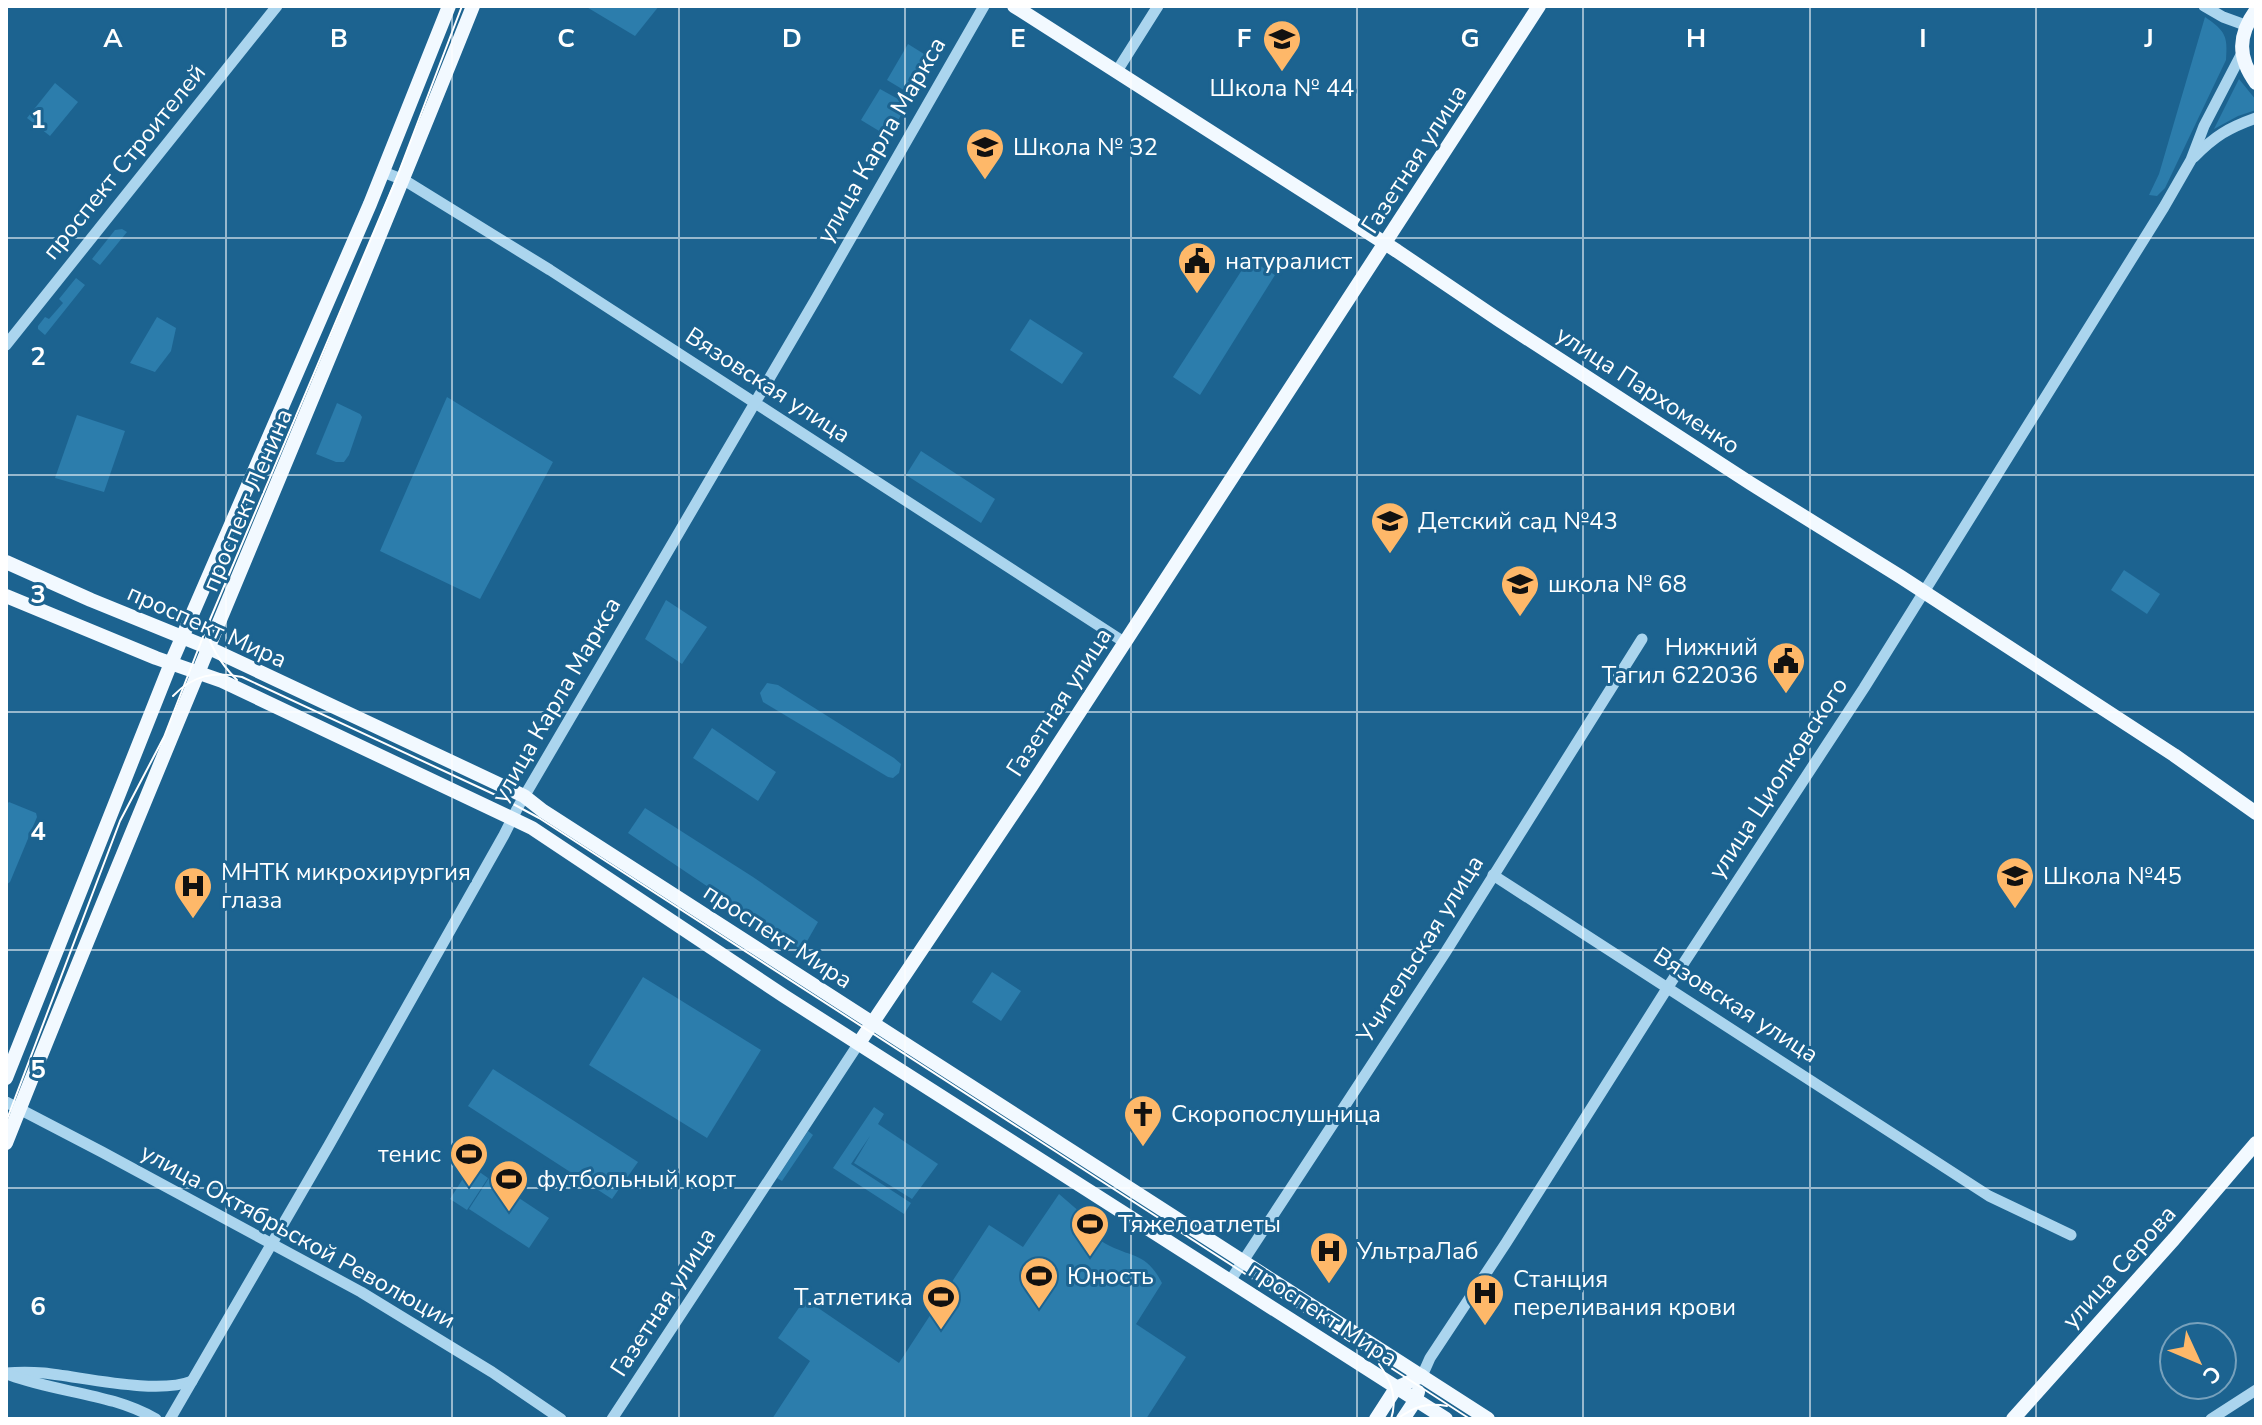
<svg xmlns="http://www.w3.org/2000/svg" width="2262" height="1425" viewBox="0 0 2262 1425" font-family="'Nunito Sans',sans-serif">
<rect width="100%" height="100%" fill="#1c6390"/>
<g fill="#2c7dac">
<path d="M585,6H659L635,36Z"/>
<path d="M2205,17C2225,31 2228,35 2226,60L2165,188L2157,196L2149,195L2159,174Z"/>
<path d="M908,44L932,59L912,95L887,80Z"/>
<path d="M2239,79L2256,100V110L2238,116L2214,129Z"/>
<path d="M55,83L78,102L50,136L27,118Z"/>
<path d="M880,89L907,104L889,137L861,120Z"/>
<path d="M122,229L127,232L100,265L92,259L115,230Z"/>
<path d="M1249,259L1275,275L1200,395L1173,377Z"/>
<path d="M76,278L85,285L45,335L38,329V326L45,317L49,319L63,303L59,299Z"/>
<path d="M157,317L176,328L171,351L155,372L130,363Z"/>
<path d="M1030,319L1083,353L1062,384L1010,350Z"/>
<path d="M447,397L553,462L480,599L380,551Z"/>
<path d="M337,403L360,414L362,417L349,455L344,462H336L316,454Z"/>
<path d="M77,415L125,431L104,492L55,478Z"/>
<path d="M921,451L995,499L981,523L906,475Z"/>
<path d="M2124,570L2160,594L2147,614L2111,590Z"/>
<path d="M666,600L707,627L682,664L645,639Z"/>
<path d="M767,683L778,685L894,758L901,764L899,773L893,778L888,777L763,702L760,693Z"/>
<path d="M712,728L776,772L758,801L693,758Z"/>
<path d="M9,802L36,813L37,817L10,882L6,885V805Z"/>
<path d="M645,808L753,877L818,922L802,950L628,833Z"/>
<path d="M992,972L1021,991L1001,1021L972,1002Z"/>
<path d="M643,977L761,1050L707,1138L589,1065Z"/>
<path d="M493,1069L638,1162L612,1199L468,1106Z"/>
<path d="M874,1107L884,1114L878,1124L938,1164L912,1199L854,1163L870,1136L851,1164L911,1203L904,1214L833,1168Z"/>
<path d="M808,1131L813,1135L782,1181L777,1178Z"/>
<path d="M471,1166L488,1178L467,1210L450,1199Z"/>
<path d="M489,1178L549,1218L529,1248L469,1209Z"/>
<path d="M1059,1194L1103,1232L1101,1241C1130,1259 1145,1250 1162,1283L1136,1324L1186,1357L1146,1419H772L810,1361L778,1338L805,1299L899,1363L989,1225L1023,1247Z"/>
</g>
<g fill="none" stroke-linecap="round" stroke-linejoin="round">
<g stroke="#abd5ee" stroke-width="11">
<path d="M2204,6L2223,17L2245,25"/>
<path d="M1117,71L1158,6"/>
<path d="M2194,157C2215,136 2228,128 2256,118"/>
<path d="M383,172L404,180L550,270L1124,642"/>
<path d="M6,345L277,6"/>
<path d="M1493,875L1989,1196L2071,1235"/>
<path d="M6,1102L102,1152L361,1292L492,1372L561,1419"/>
<path d="M1230,1281L1445,953L1642,639"/>
<path d="M6,1373C18,1372 31,1372 44,1373C83,1377 157,1395 192,1381"/>
<path d="M10,1375C58,1393 111,1393 156,1419"/>
<path d="M1422,1376L1430,1358L1506,1243L1668,987L1864,688L2164,207L2191,160L2204,126L2242,53"/>
<path d="M170,1419L329,1145L504,835L518,807L817,297L984,6"/>
<path d="M612,1419L859,1043"/>
<path d="M2211,1419L2256,1390"/>
</g>
<g stroke="#f2f9ff" stroke-width="14">
<path d="M1014,6L1397,251L1499,320L1750,483L1901,577L2174,755L2256,813"/>
<path d="M2256,10C2238,35 2237,57 2256,83"/>
<path d="M6,562L91,600L209,648L524,796L543,811L1488,1419"/>
<path d="M6,596L156,658L222,681L532,828L784,996L1446,1419"/>
<path d="M859,1043L1032,785L1539,6"/>
<path d="M6,1078L171,663L370,204L449,6"/>
<path d="M6,1143C157,762 321,386 473,6"/>
<path d="M1376,1419L1396,1388L1422,1376"/>
<path d="M1403,1419L1415,1401L1418,1392"/>
<path d="M2013,1419L2174,1239L2256,1143"/>
</g>
<g stroke="#fff" stroke-width="2">
<path d="M206,625C209,647 222,665 237,680"/>
<path d="M173,696C193,675 214,671 242,677L502,798L539,818L1470,1419"/>
<path d="M6,1122L120,821L164,737L206,629L397,177L462,6"/>
<path d="M1379,1364C1391,1381 1398,1398 1391,1419"/>
<path d="M1397,1419C1414,1407 1426,1402 1447,1406"/>
</g>
</g>
<path fill="none" stroke="#fff" stroke-width="2" stroke-opacity="0.55" d="M226,6V1419M452,6V1419M679,6V1419M905,6V1419M1131,6V1419M1357,6V1419M1583,6V1419M1810,6V1419M2036,6V1419M6,238H2256M6,475H2256M6,712H2256M6,950H2256M6,1188H2256"/>
<defs>
<symbol id="school-pin" viewBox="-11 -11 22 30"><path d="M0 17L-7.5 6A9.5 9.5 0 1 1 7.5 6Z" fill="#feb869" stroke="#1c6390"/><path d="M0-5L7-2L0 1L-7-2ZM-4 1L0 2.5L4 1V4Q0 6-4 4Z" fill="#111"/></symbol>
<symbol id="civic-pin" viewBox="-11 -11 22 30"><path d="M0 17L-7.5 6A9.5 9.5 0 1 1 7.5 6Z" fill="#feb869" stroke="#1c6390"/><path d="M-.6-6.5H3V-4.5H.6V-3L4-1V1h2V6H-6V1h2V-1L-.6-3ZM-1.2 2.5V6h2.4V2.5Z" fill="#111"/></symbol>
<symbol id="hospital-pin" viewBox="-11 -11 22 30"><path d="M0 17L-7.5 6A9.5 9.5 0 1 1 7.5 6Z" fill="#feb869" stroke="#1c6390"/><path d="M-5-5h3v3.5h4V-5h3V5h-3V1.5h-4V5h-3Z" fill="#111"/></symbol>
<symbol id="church-pin" viewBox="-11 -11 22 30"><path d="M0 17L-7.5 6A9.5 9.5 0 1 1 7.5 6Z" fill="#feb869" stroke="#1c6390"/><path d="M-1.2-6h2.4v3.5h3.3v2.4h-3.3V6h-2.4V-.1h-3.3v-2.4h3.3Z" fill="#111"/></symbol>
<symbol id="stadium-pin" viewBox="-11 -11 22 30"><path d="M0 17L-7.5 6A9.5 9.5 0 1 1 7.5 6Z" fill="#feb869" stroke="#1c6390"/><path d="M0-5a6.5 5 0 1 0 0 10a6.5 5 0 1 0 0-10ZM-3.5-1.8h7v3.6h-7Z" fill="#111"/></symbol>
</defs>
<g fill-rule="evenodd">
<use href="#school-pin" x="1260" y="17" width="44" height="60"/>
<use href="#school-pin" x="963" y="125" width="44" height="60"/>
<use href="#civic-pin" x="1175" y="239" width="44" height="60"/>
<use href="#school-pin" x="1368" y="499" width="44" height="60"/>
<use href="#school-pin" x="1498" y="562" width="44" height="60"/>
<use href="#civic-pin" x="1764" y="639" width="44" height="60"/>
<use href="#school-pin" x="1993" y="854" width="44" height="60"/>
<use href="#hospital-pin" x="171" y="864" width="44" height="60"/>
<use href="#church-pin" x="1121" y="1092" width="44" height="60"/>
<use href="#stadium-pin" x="447" y="1132" width="44" height="60"/>
<use href="#stadium-pin" x="487" y="1157" width="44" height="60"/>
<use href="#stadium-pin" x="1068" y="1202" width="44" height="60"/>
<use href="#hospital-pin" x="1307" y="1229" width="44" height="60"/>
<use href="#stadium-pin" x="1017" y="1254" width="44" height="60"/>
<use href="#hospital-pin" x="1463" y="1271" width="44" height="60"/>
<use href="#stadium-pin" x="919" y="1275" width="44" height="60"/>
</g>
<g text-anchor="middle" dominant-baseline="central" stroke-width="6" stroke-linejoin="round" paint-order="stroke">
<g font-size="24" fill="#fff" stroke="#1c6390" text-anchor="start">
<text x="1282" y="88" text-anchor="middle">Школа № 44</text>
<text x="1013" y="147">Школа № 32</text>
<text x="1225" y="261">натуралист</text>
<text x="1418" y="521">Детский сад №43</text>
<text x="1548" y="584">школа № 68</text>
<text x="1758" y="647" text-anchor="end">Нижний<tspan x="1758" dy="28">Тагил 622036</tspan></text>
<text x="221" y="872">МНТК микрохирургия<tspan x="221" dy="28">глаза</tspan></text>
<text x="2043" y="876">Школа №45</text>
<text x="1171" y="1114">Скоропослушница</text>
<text x="441" y="1154" text-anchor="end">тенис</text>
<text x="537" y="1179">футбольный корт</text>
<text x="1118" y="1224">Тяжелоатлеты</text>
<text x="1357" y="1251">УльтраЛаб</text>
<text x="1067" y="1276">Юность</text>
<text x="1513" y="1279">Станция<tspan x="1513" dy="28">переливания крови</tspan></text>
<text x="913" y="1297" text-anchor="end">Т.атлетика</text>
</g>
<g font-size="24" fill="#fff" stroke="#1c6390">
<text transform="translate(881 140) rotate(-60)">улица Карла Маркса</text>
<text transform="translate(1414 159) rotate(-57)">Газетная улица</text>
<text transform="translate(124 162) rotate(-51)">проспект Строителей</text>
<text transform="translate(768 385) rotate(33)">Вязовская улица</text>
<text transform="translate(1648 390) rotate(33)">улица Пархоменко</text>
<text transform="translate(247 500) rotate(-67)">проспект Ленина</text>
<text transform="translate(207 626) rotate(24)">проспект Мира</text>
<text transform="translate(556 700) rotate(-60)">улица Карла Маркса</text>
<text transform="translate(1059 702) rotate(-57)">Газетная улица</text>
<text transform="translate(1778 778) rotate(-57)">улица Циолковского</text>
<text transform="translate(778 936) rotate(33)">проспект Мира</text>
<text transform="translate(1420 949) rotate(-58)">Учительская улица</text>
<text transform="translate(1736 1005) rotate(33)">Вязовская улица</text>
<text transform="translate(298 1236) rotate(29)">улица Октябрьской Революции</text>
<text transform="translate(2119 1267) rotate(-48)">улица Серова</text>
<text transform="translate(663 1302) rotate(-57)">Газетная улица</text>
<text transform="translate(1323 1314) rotate(33)">проспект Мира</text>
</g>
</g>
<g font-size="26" text-anchor="middle" font-weight="bold" fill="#fff" stroke="#1c6390" stroke-width="6" stroke-linejoin="round" paint-order="stroke">
<text x="113" y="47">A</text>
<text x="339" y="47">B</text>
<text x="566" y="47">C</text>
<text x="792" y="47">D</text>
<text x="1018" y="47">E</text>
<text x="1244" y="47">F</text>
<text x="1470" y="47">G</text>
<text x="1696" y="47">H</text>
<text x="1923" y="47">I</text>
<text x="2149" y="47">J</text>
<text x="38" y="128">1</text>
<text x="38" y="365">2</text>
<text x="38" y="603">3</text>
<text x="38" y="840">4</text>
<text x="38" y="1078">5</text>
<text x="38" y="1315">6</text>
</g>
<rect width="2262" height="1425" fill="none" stroke="#ffffff" stroke-width="16"/>
<g transform="translate(2198 1361) rotate(134)"><circle r="38" fill="#1c6390" stroke="#77a1bc" stroke-width="2"/>
<path d="M0-6L14 30L0 20L-14 30Z" fill="#feb869"/>
<text y="-12" font-size="22" font-weight="bold" text-anchor="middle" fill="#ffffff">С</text>
</g>
</svg>
